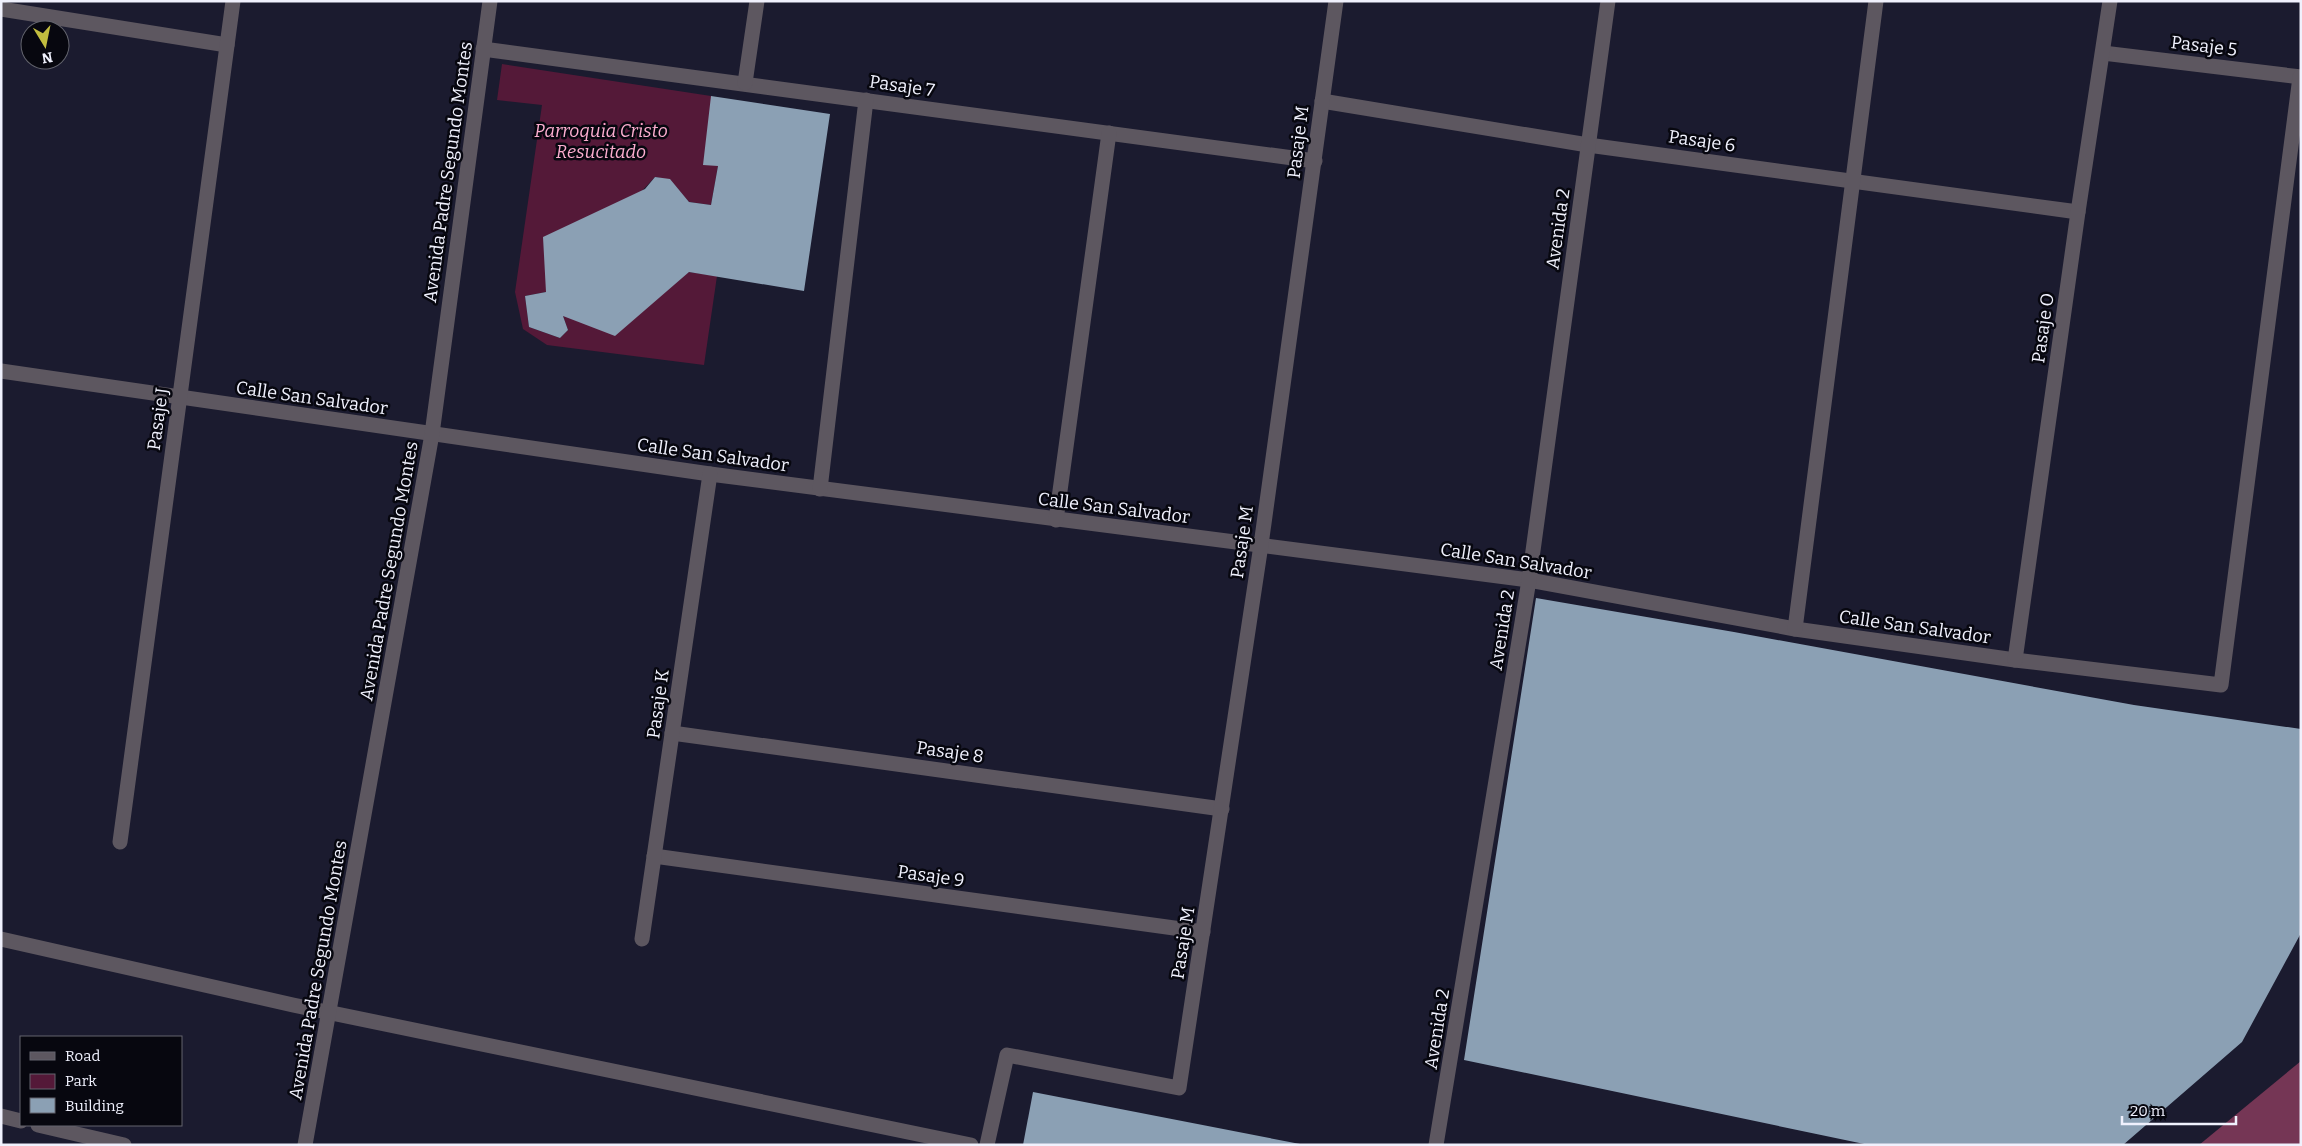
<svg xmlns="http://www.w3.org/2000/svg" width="2302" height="1146" viewBox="0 0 2302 1146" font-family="Bitter,serif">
<rect width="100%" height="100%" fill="#1b1b2f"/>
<path fill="#541938" d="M502,64L711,96L718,166L711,205L689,202L670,180L655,177L546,292L525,296L529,327L560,338L568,330L563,316L689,272L717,276L704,365L547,345L523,329L515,292L542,105L497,100Z"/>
<path fill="#753655" d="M2301,1061V1145H2199Z"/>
<g fill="#8ba0b4">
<path d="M711,96L830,114L804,291L689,272L615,336L563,316L568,330L560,338L529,327L525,296L546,292L543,237L645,189L655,177L670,179L689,202L711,205L718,166L703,165Z"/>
<path d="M1536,598L1734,632L2134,705L2301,729V933L2242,1042L2123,1145H1869L1464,1060Z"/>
<path d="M1033,1092L1300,1144L1299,1145H1023Z"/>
</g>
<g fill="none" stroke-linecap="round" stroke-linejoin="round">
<g stroke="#5d5760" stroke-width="15">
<path d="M1,9L227,45"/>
<path d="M483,49L1315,161"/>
<path d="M2103,53L2301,77"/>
<path d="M745,83L757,1"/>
<path d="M1322,101L1588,145L2078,212"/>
<path d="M1,371L710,474L1529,580L1795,629L2015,660L2221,685L2300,77"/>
<path d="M820,489L866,100"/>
<path d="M1056,520L1109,133"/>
<path d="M1795,629L1876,1"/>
<path d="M2015,660L2078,212L2110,1"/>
<path d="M672,733L1222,809"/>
<path d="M120,842L233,1"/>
<path d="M654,856L1203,932"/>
<path d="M1,939L293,1005L971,1145"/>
<path d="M642,939L710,474"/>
<path d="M1,1116L21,1121"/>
<path d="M38,1125L124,1145"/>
<path d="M305,1145L432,434L490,1"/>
<path d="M987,1145L1007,1055L1179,1088L1261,545L1336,1"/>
<path d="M1436,1145L1529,580L1608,1"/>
</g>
</g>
<g text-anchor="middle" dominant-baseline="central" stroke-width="5" stroke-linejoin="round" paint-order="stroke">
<g font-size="18" fill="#f0f1fd" stroke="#07070f">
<text transform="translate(2204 46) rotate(7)">Pasaje 5</text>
<text transform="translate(902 86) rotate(8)">Pasaje 7</text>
<text transform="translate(1702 141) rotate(8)">Pasaje 6</text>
<text transform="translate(1298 142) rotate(-83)">Pasaje M</text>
<text transform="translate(448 172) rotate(-82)">Avenida Padre Segundo Montes</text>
<text transform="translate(1558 229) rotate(-82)">Avenida 2</text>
<text transform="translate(2043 328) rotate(-82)">Pasaje O</text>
<text transform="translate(312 398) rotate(8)">Calle San Salvador</text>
<text transform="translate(158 419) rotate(-82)">Pasaje J</text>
<text transform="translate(713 455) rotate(8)">Calle San Salvador</text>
<text transform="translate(1114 508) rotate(7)">Calle San Salvador</text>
<text transform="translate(1242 542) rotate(-82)">Pasaje M</text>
<text transform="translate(1516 561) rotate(9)">Calle San Salvador</text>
<text transform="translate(389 571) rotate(-80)">Avenida Padre Segundo Montes</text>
<text transform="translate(1915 627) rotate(8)">Calle San Salvador</text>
<text transform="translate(1502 630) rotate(-81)">Avenida 2</text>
<text transform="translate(658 704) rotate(-82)">Pasaje K</text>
<text transform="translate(950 752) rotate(8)">Pasaje 8</text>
<text transform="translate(931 876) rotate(8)">Pasaje 9</text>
<text transform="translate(1183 943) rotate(-81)">Pasaje M</text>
<text transform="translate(318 970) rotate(-80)">Avenida Padre Segundo Montes</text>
<text transform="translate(1437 1029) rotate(-81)">Avenida 2</text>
</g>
<g font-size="18" font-style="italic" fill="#fdaed0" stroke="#07070f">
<text x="601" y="131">Parroquia Cristo<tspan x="601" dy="21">Resucitado</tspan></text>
</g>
</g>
<rect width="2302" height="1146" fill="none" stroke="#f0f1fd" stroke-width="5"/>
<rect x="20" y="1036" width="162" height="90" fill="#07070f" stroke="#64656e"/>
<rect x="30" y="1052" width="25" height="8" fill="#5d5760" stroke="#64656e"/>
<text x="65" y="1061" font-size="15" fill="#f0f1fd">Road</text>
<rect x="30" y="1074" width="25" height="15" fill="#541938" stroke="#64656e"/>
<text x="65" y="1086" font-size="15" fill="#f0f1fd">Park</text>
<rect x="30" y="1098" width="25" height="15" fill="#8ba0b4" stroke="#64656e"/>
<text x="65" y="1111" font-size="15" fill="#f0f1fd">Building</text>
<g transform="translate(45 45) rotate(170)"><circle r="24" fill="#07070f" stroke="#64656e"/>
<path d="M0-4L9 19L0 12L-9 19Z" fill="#c2bd3f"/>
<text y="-8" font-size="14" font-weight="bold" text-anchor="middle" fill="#f0f1fd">N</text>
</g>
<path d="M2122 1116v8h114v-8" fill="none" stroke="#f0f1fd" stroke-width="2.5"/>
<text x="2130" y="1116" font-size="15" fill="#f0f1fd" stroke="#07070f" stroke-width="4" paint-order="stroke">20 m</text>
</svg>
